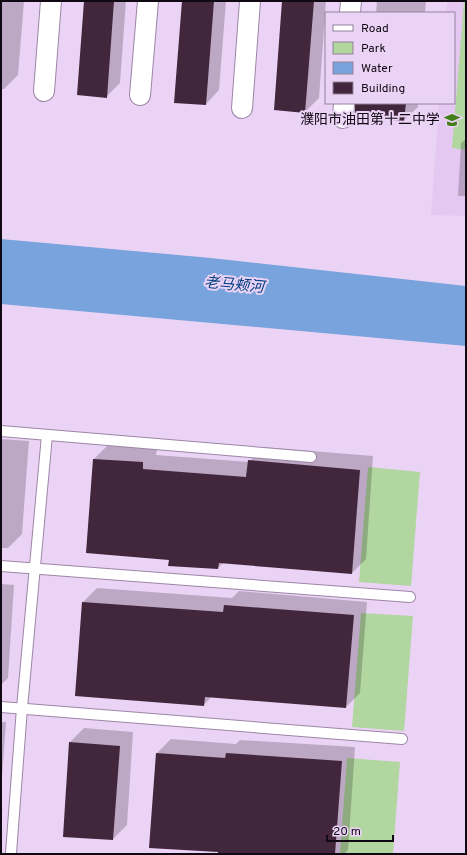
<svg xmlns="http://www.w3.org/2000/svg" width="467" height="855" viewBox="0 0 467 855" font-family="Overpass,'Noto Sans SC',sans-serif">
<rect width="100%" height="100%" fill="#ebd3f6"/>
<path fill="#e5c8f2" d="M447,1H466V216L431,215L439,103H454V13H446Z"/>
<g fill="#b1d69f">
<path d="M464,1H466V150L452,148Z"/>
<path d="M368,467L420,472L411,586L359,582Z"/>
<path d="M361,613L413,616L404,731L352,727Z"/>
<path d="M347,758L400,762L393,854H340Z"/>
</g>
<path fill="#78a3dc" d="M1,239L211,258L466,286V346L1,304Z"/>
<g fill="#0003">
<path d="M1,1H24L18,75L4,89H1Z"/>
<path d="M85,1H126L120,83L106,97Z"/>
<path d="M183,1H226L219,90L206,104Z"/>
<path d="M283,1H326L319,98L305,112Z"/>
<path d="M377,1H426L425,13H376Z"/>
<path d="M369,103H418V107L404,120Z"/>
<path d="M466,139V196H458L461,143Z"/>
<path d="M1,439L29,441L22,534L8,548H1Z"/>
<path d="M108,445L157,449L156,455L249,462L263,447L373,456L366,559L352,573L224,562L218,568L170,559L94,459Z"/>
<path d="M1,584L14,585L8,678L1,685Z"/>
<path d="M97,588L232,598L239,591L367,602L360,693L346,707L212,696L204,705L76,695L83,602Z"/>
<path d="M1,722H6L1,792Z"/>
<path d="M84,728L133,732L127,825L113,839L70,742Z"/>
<path d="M171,739L236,744L240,740L355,747L348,850L344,854H219V852L157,753Z"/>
</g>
<g fill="#42263b">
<path d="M84,1H114L107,98L77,95Z"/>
<path d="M182,1H214L206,105L174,103Z"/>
<path d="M282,1H314L305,113L274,110Z"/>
<path d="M355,103H406L404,121L355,118Z"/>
<path d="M93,459L143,462V469L246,477L248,460L360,470L352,574L219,563L218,569L168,566L169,560L86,553Z"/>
<path d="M82,602L223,612L224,605L354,615L346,708L205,697L204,706L75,696Z"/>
<path d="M69,742L120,746L113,840L63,837Z"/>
<path d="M156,753L225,758L226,753L342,761L335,854H218V852L149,848Z"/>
</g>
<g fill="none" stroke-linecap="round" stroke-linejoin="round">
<defs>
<g id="service">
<path d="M1,431L311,457"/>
<path d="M1,566L410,597"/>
<path d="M1,707L402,739"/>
<path d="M11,853L22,708L47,435"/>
</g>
<g id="minor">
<path d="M350,13L351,1"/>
<path d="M44,91L51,1"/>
<path d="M140,95L148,1"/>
<path d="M242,108L250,1"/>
<path d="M343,118L344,103"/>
</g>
</defs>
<use href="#service" stroke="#9c86a6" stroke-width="12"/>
<use href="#minor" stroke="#9c86a6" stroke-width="22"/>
<use href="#service" stroke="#fff" stroke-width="10"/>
<use href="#minor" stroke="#fff" stroke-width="20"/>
</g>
<defs>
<symbol id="school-bare" viewBox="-9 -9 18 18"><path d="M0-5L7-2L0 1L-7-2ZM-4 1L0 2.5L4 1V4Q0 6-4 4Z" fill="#437e19" stroke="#ebd3f6" stroke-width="2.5" paint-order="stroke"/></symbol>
</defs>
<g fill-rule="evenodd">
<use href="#school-bare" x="441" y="109" width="22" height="22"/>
</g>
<g text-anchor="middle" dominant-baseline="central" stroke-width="4" stroke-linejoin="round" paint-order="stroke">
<g font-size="14" fill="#100813" stroke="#ebd3f6" text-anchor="end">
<text x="440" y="120">濮阳市油田第十二中学</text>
</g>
<g font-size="15" font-style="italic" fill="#003e80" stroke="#ebd3f6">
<text transform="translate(234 286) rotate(5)">老马颊河</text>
</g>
</g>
<rect width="467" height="855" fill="none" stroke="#100813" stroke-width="4"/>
<rect x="325" y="12" width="130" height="92" fill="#ebd3f6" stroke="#93829b"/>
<rect x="333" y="25" width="20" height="6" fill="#ffffff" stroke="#93829b"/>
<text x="361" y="32" font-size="12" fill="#100813">Road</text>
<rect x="333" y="42" width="20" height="12" fill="#b1d69f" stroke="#93829b"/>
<text x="361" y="52" font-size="12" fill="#100813">Park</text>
<rect x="333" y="62" width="20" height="12" fill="#78a3dc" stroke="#93829b"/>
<text x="361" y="72" font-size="12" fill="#100813">Water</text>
<rect x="333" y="82" width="20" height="12" fill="#42263b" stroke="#93829b"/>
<text x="361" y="92" font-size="12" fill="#100813">Building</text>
<path d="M327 835v6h66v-6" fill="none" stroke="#100813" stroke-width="2"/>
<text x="333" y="835" font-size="12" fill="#100813" stroke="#ebd3f6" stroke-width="3" paint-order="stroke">20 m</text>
</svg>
